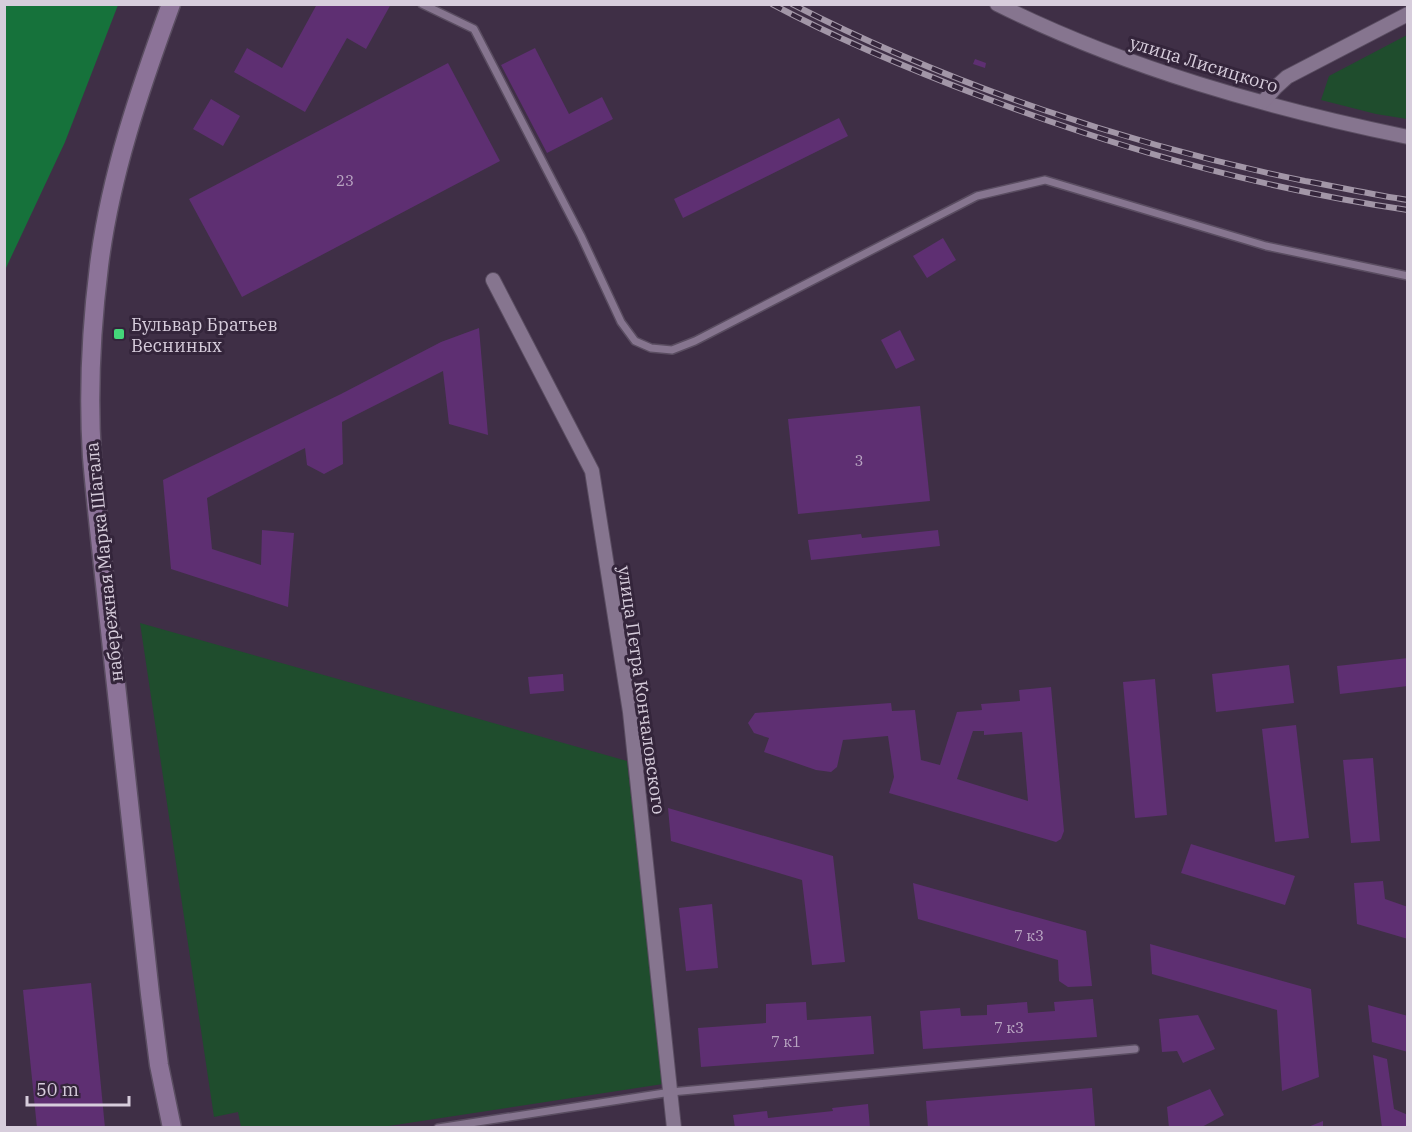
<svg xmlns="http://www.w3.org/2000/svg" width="1412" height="1132" viewBox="0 0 1412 1132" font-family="'IBM Plex Serif',serif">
<rect width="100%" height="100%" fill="#3f2f46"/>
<g fill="#1f4d2d">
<path d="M1407,35V119L1376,114L1321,100L1329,76Z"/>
<path d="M140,623L627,761L663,1084L382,1127H241L238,1112L214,1117Z"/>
</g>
<path fill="#16723b" d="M5,4L118,5L65,142L5,270Z"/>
<g fill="#5e2f72" fill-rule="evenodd">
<path d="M317,4H391L366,49L347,38L305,112L234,72L247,48L282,68Z"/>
<path d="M535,48L569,114L602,97L613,119L547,153L501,65Z"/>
<path d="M975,59L986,63L985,68L973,64Z"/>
<path d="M448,63L500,161L242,297L189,199Z"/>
<path d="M211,99L240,116L223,146L193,129Z"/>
<path d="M839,118L848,136L683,218L674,199Z"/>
<path d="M943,238L956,260L927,278L913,256Z"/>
<path d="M479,328L488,435L449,424L443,371L342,422L343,464L324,474L307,465L305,448L207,498L212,549L261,565L262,530L294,533L288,607L171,569L163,480L341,394L441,342Z"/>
<path d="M900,330L915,360L896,369L881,340Z"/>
<path d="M920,406L930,501L798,514L788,419Z"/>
<path d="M938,530L940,546L811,560L808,540L861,534L862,538Z"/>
<path d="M1408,658V686L1340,694L1337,666Z"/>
<path d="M1289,665L1294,703L1216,712L1212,674Z"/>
<path d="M563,674L564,691L530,694L528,677Z"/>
<path d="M1155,679L1167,815L1135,818L1123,682Z"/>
<path d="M1051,687L1064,831L1061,839L1056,842L889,793L894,777L888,736L843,740L837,767L831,772L816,770L764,752L769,738L754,733L748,723L755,713L891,703L892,711L915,710L921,760L940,765L957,712L982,710L981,704L1020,701L1019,690ZM973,731H984V735L1022,732L1028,801L957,779Z"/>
<path d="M1296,725L1309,838L1275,842L1262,729Z"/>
<path d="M1373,758L1380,841L1351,843L1343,760Z"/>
<path d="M668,808L833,856L845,962L812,965L802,880L671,841Z"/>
<path d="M1191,844L1295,876L1285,905L1181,873Z"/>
<path d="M1383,881L1385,899L1408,907V939L1357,924L1354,883Z"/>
<path d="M913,883L1086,931L1092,986L1068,987L1059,981L1058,960L918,919Z"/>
<path d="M712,904L718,968L686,971L679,908Z"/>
<path d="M1150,944L1311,989L1319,1077L1282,1091L1277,1010L1152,974Z"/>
<path d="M91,983L105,1128H37L23,990Z"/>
<path d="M1093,999L1097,1037L923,1049L920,1011L960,1008L961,1016L987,1015V1005L1027,1002L1028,1013L1055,1011L1054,1002Z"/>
<path d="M806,1002L807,1020L871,1016L874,1054L701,1067L698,1028L766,1023V1004Z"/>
<path d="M1368,1005L1408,1016V1052L1372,1042Z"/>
<path d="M1198,1015L1215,1049L1183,1063L1177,1051L1162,1052L1159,1019Z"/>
<path d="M1373,1055L1387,1059L1394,1109L1408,1115V1128H1382Z"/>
<path d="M1092,1088L1095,1126L928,1128L926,1101Z"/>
<path d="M1210,1089L1224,1115L1200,1128H1169L1167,1107Z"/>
<path d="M868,1104L870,1128H735L733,1115L767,1111L768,1118L833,1111L832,1108Z"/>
<path d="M1323,1121V1128H1308V1127Z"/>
</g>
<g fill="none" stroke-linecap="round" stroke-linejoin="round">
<defs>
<g id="lane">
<path d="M422,4L474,29L581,236L621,322L635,341L651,348L672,350L695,341L977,196L1045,180L1266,246L1408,276"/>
<path d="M438,1128L671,1092L1135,1049"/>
</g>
<g id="street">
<path d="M997,4C1125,68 1268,108 1408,137"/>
<path d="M1263,102L1276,87L1287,77L1408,14"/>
<path d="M493,280L592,471L630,712L674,1128"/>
</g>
<path id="secondary" d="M171,4C140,89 110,176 99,266C91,330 88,394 92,457C96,506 102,554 107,603C121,733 136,864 150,994L159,1065L172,1128"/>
</defs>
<use href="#lane" stroke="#5a4d61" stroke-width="10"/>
<use href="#street" stroke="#5a4d61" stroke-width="16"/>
<use href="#secondary" stroke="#5a4d61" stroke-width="21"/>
<use href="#lane" stroke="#86758f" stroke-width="7"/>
<use href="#street" stroke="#86758f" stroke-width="14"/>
<use href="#secondary" stroke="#8c7398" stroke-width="18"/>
<defs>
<g id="rail">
<path d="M772,4C841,41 914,71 988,99C1123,150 1264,189 1408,210"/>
<path d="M792,4C952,86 1130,145 1305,181C1339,187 1373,195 1408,200"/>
</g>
</defs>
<use href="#rail" stroke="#a296a7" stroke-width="6"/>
<use href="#rail" stroke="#34253b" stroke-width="4" stroke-dasharray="11" stroke-linecap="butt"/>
</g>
<rect fill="#44d77a" stroke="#34253b" stroke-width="2" x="113" y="328" width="12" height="12" rx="3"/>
<g text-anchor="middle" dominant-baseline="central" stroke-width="6" stroke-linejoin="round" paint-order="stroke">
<g font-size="15" fill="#b9a6c2">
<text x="345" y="180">23</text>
<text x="859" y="460">3</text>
<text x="1029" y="935">7 к3</text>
<text x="1009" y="1027">7 к3</text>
<text x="786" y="1041">7 к1</text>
</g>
<g font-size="18" fill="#d7cddc" stroke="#34253b">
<text transform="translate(1204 64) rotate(17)">улица Лисицкого</text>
<text transform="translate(104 562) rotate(-96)">набережная Марка Шагала</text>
<text transform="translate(642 690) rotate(82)">улица Петра Кончаловского</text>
</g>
<g font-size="18" fill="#d7cddc" stroke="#34253b" text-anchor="start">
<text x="131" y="324">Бульвар Братьев<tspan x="131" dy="21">Весниных</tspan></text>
</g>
</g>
<rect width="1412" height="1132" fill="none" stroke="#d7cddc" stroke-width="12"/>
<path d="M27 1096v9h102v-9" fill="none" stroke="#d7cddc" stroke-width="3"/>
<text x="36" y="1096" font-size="18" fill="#d7cddc" stroke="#34253b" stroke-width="4.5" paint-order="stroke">50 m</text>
</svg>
